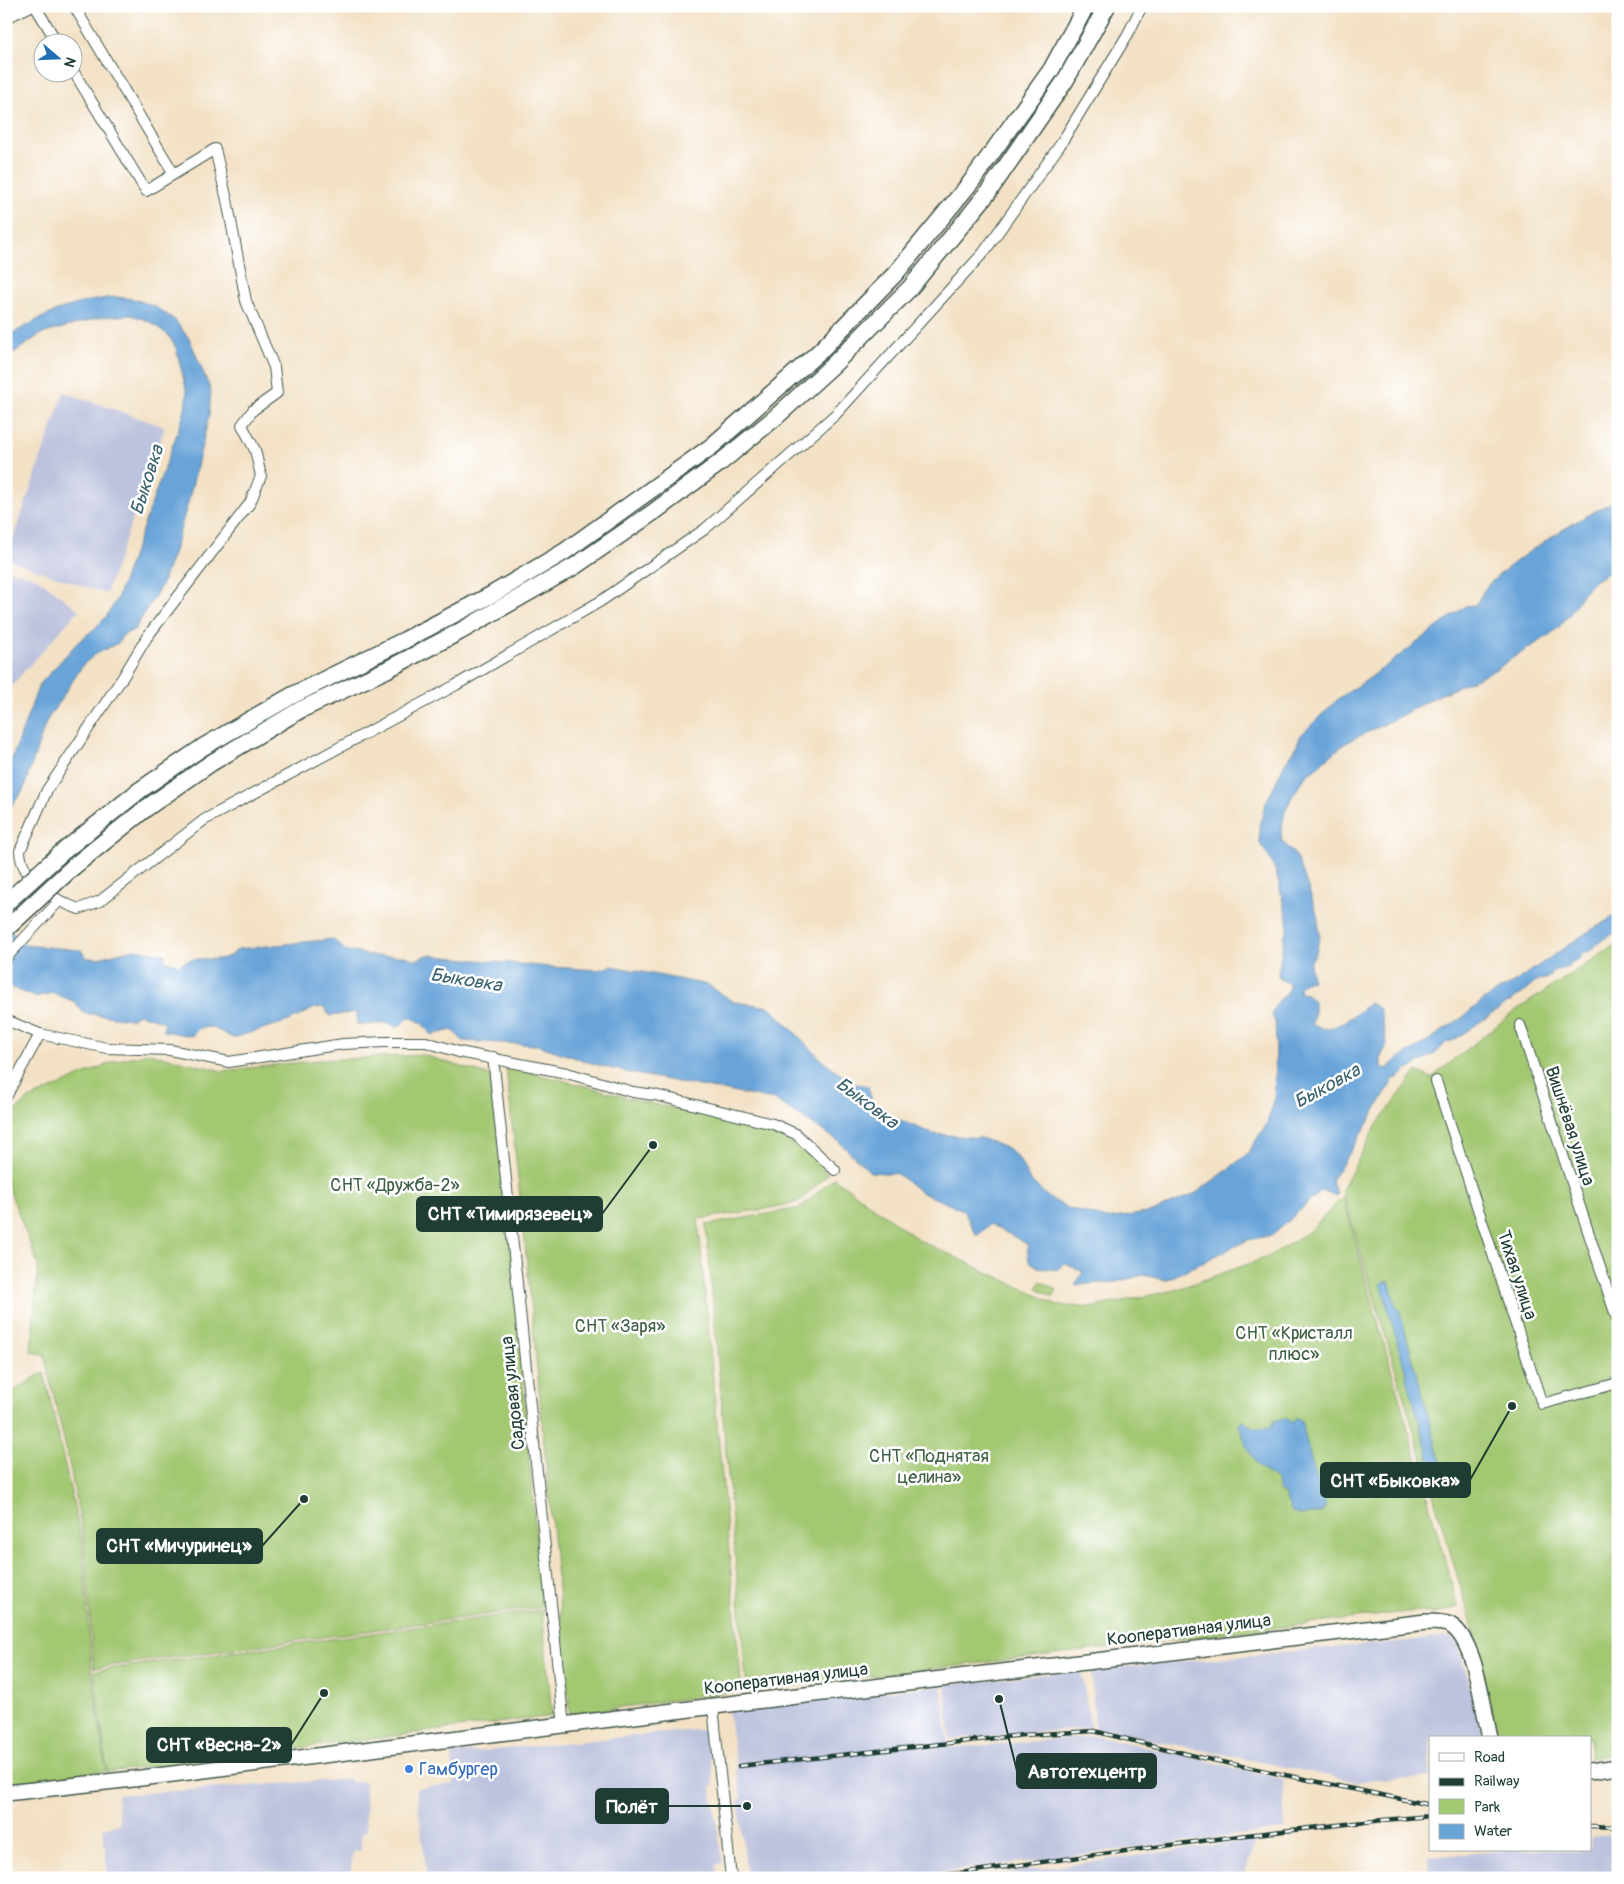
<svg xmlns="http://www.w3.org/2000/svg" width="1624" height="1884" viewBox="0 0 1624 1884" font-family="Pangolin,sans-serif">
<rect width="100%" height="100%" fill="#fff"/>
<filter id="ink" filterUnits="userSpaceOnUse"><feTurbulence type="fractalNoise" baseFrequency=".02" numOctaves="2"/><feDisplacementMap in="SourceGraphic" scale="10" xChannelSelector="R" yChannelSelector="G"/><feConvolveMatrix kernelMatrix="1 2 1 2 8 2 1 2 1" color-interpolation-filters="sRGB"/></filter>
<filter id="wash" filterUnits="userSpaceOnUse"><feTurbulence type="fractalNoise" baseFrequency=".0096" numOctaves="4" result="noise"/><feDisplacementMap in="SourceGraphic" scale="20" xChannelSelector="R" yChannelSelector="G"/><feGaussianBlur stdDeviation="1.12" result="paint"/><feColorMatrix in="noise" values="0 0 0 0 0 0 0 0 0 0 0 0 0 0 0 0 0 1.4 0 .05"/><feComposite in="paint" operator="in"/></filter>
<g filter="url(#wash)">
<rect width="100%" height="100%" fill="#f3e1c5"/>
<g fill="#bdc3de">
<path d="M64,392L165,427L106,594L6,559Z"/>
<path d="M6,569L37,578L79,610L14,683L6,701Z"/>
<path d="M1450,1637L1458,1643L1484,1738H1430V1778L1374,1779L1358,1782L1095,1728L1091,1670Z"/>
<path d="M1081,1671L1091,1728L950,1739L945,1684Z"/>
<path d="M941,1685L949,1748L1099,1736L1283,1779L1285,1829L896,1878H747L738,1799L741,1798L728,1710Z"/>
<path d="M705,1729L711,1738L713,1749L710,1751L714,1786L711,1787L723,1863L716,1865L717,1878H576L575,1876L560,1878H427L416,1788L454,1784L452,1754Z"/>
<path d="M349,1779L350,1782H365L366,1833H361V1851H353L350,1878H108L103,1828L119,1824L117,1795Z"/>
<path d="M1618,1834V1878H1429L1428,1857L1511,1850H1590L1592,1838Z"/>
<path d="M1255,1840L1244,1878H971Z"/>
</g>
<g fill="#a3c872" stroke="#618253">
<path d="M1618,943V1754L1590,1758V1738H1498L1471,1622L1342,1190L1376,1126L1417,1071L1431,1078L1515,1011Z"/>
<path d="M148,1053L222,1071L320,1060L423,1055L491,1076L512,1254L542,1607L94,1668L84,1541L68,1457L44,1354L31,1352L38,1265L6,1181V1119L29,1099L115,1061Z"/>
<path d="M506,1068C547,1076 588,1086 629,1098C686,1114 752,1115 803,1151C812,1157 820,1166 828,1174L799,1202L765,1209L698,1219L742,1691L570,1714L524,1232Z"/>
<path d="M834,1178L919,1240L1060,1306L1094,1307L1175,1290L1268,1257L1308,1232L1343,1197L1458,1607L1434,1614L1416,1611L747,1691L706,1225L800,1208Z"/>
<path d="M1041,1281L1056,1290L1053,1297L1037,1288Z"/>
<path d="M44,1372L82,1542L92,1671L106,1771L6,1784V1395Z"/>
<path d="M542,1610L552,1716L107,1772L94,1671Z"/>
</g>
<g fill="#69a4d9" stroke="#447086">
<path d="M115,297L134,299L154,306L175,320L190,340L211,391L209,416L188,503L174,551L162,584L135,629L122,636L118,643L94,655L83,665L46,722L23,791L6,813V775L39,685L78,642L93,630L106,617L117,599L184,414L187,393L176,348L169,336L159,328L149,321L131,315L102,317L41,334L6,358V339L10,335C48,313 71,302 115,297Z"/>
<path d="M1618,499V567L1594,581L1582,594L1570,614L1559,627L1550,635L1506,662L1499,668L1431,699L1393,720L1347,742L1306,776L1292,797L1285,812L1281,832L1282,841L1296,856L1303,873L1317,914L1320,936L1316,952L1310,963L1312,980L1305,982L1299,987L1300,993L1307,994L1314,1001V1015L1312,1024C1331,1038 1355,1014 1370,1003L1380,1009L1387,1044L1381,1057V1066L1386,1069C1390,1067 1392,1063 1395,1061C1401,1057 1407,1053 1414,1050L1463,1017L1485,999L1516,981L1586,933L1618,914V931C1610,935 1593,946 1589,952H1583C1581,958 1579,960 1573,961C1570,969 1561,969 1555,970L1550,973V976L1546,979L1538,980L1522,994L1512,999L1511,1002H1509L1454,1040L1447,1042L1436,1053L1407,1070L1398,1078L1393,1079L1391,1084C1371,1116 1354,1150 1331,1180L1337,1193L1336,1196L1322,1190L1273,1235L1248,1240L1166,1280L1143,1275L1116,1282L1075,1285L1083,1272L1065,1263L1057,1270L1038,1267L1029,1261L1027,1244L990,1224L977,1236L963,1210L922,1193L897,1174L870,1172L837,1140L775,1100L630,1073L594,1064L537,1045L463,1041L452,1030L431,1035L422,1023L410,1017L397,1028L389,1023L357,1025V1012L330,1016L324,1007L315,1008L289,1021L233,1038L212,1027L199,1028L192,1036L163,1031L165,1022L139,1014L130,1019L83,1013L75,1002L53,993L35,997L12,988L6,983V926L24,945L81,950L87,958H98L134,949L165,954V960L179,965C195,953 214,964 229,956C232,955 236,951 238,949L333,939L346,951L376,956H405L416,960L426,955L550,967L598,970L612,966L708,985L734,1002L770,1007L820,1058L852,1083L868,1086L874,1110L934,1134L981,1138L1009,1149L1019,1159L1029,1179L1048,1197L1068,1208L1107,1219L1152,1212L1196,1193L1230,1168L1248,1153L1267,1123L1274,1101L1276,1041L1275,1022L1272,1015L1273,1010L1279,1000L1285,996L1290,984L1280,979L1278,974L1284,937L1288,929L1287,918L1276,872L1271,861L1260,843L1259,826L1265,805L1285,763L1294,751L1301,735L1339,698L1367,680L1459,611L1466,606L1475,605C1480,599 1482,592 1487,586C1518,555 1578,519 1618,499Z"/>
<path d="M1389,1281L1397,1309H1399L1441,1462L1431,1465L1381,1283Z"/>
<path d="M1285,1418L1293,1423L1296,1418L1301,1420C1309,1448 1314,1479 1326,1506L1321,1513L1302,1515L1292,1512L1284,1494L1279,1491L1276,1480L1258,1466L1248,1449L1239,1425L1243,1420C1253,1430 1258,1428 1271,1427L1274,1421Z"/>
</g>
</g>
<g filter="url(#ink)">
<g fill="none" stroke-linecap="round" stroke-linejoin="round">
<defs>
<g id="minor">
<path d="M35,6L57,42"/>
<path d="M74,6L174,174"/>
<path d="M6,18L31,6"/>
<path d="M72,69L146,191L215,149L227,200L246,301L274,367L277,393L253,410L242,425L255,450L261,476L250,503L147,637L123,677L47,790L20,851C21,879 55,901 79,909L100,901L204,820L456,685L601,601L705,529L836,414L984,252L1060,145L1128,34L1142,6"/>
<path d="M6,958L59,901"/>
<path d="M6,1020L40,1034L107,1048L170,1050L229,1062L343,1044L384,1042H426L459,1052L567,1073L633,1092L655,1095L773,1124L796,1134L835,1170"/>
<path d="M1520,1025L1618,1322"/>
<path d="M493,1057L564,1726"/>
<path d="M1436,1081L1542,1404L1618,1383"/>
<path d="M6,1097L40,1034"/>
<path d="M713,1707L731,1878"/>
</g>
<g id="secondary">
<path d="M1590,1771L1618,1767"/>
<path d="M6,1793L133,1779L746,1702L1426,1622C1434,1622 1443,1622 1450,1625C1476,1639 1483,1710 1490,1738"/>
</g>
<g id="primary">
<path d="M60,854L140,790L203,747L293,695L405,640L491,595L564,552L712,446L820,351L896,273L971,182L1051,70L1086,6"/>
<path d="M73,867L145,809L211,763L300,710L386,670L459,632L575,566L655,511L721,462L777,416L833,365L910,288L987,194L1065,81L1107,6"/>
</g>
</defs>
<use href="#minor" stroke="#3f564a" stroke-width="12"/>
<use href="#secondary" stroke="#3f564a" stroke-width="18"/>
<use href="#primary" stroke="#3f564a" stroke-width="19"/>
<use href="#minor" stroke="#fff" stroke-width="10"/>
<use href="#secondary" stroke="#fff" stroke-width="15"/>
<use href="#primary" stroke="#fff" stroke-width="16"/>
<defs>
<g id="rail">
<path d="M739,1766L1023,1735L1094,1731L1203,1758L1430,1805"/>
<path d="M1590,1826L1618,1827"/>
<path d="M921,1878L1247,1835L1383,1820L1430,1816"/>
</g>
</defs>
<use href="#rail" stroke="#1f3d34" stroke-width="4.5"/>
<use href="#rail" stroke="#fff" stroke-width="2.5" stroke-dasharray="8" stroke-linecap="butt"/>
<defs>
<g id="primary-bridge">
<path d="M6,903L60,854"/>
<path d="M6,929L73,867"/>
</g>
</defs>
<use href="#primary-bridge" stroke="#3f564a" stroke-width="19" stroke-linecap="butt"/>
<use href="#primary-bridge" stroke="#fff" stroke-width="16"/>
</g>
</g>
<circle fill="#3f7fe0" stroke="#fff" stroke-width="2" cx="409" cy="1769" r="5"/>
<g text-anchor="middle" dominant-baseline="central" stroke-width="5" stroke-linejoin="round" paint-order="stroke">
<g font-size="18" fill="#1f3d34" stroke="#fff">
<text transform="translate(1570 1126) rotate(72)">Вишнёвая улица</text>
<text transform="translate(1517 1275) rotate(72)">Тихая улица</text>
<text transform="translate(513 1393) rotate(-96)">Садовая улица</text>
<text transform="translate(1189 1630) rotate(-7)">Кооперативная улица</text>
<text transform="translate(786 1679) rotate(-7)">Кооперативная улица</text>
</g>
<g font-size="18" fill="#406044" stroke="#fff">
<text x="395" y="1185">СНТ «Дружба-2»</text>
<text x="620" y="1326">СНТ «Заря»</text>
<text x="1294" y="1333">СНТ «Кристалл<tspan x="1294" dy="21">плюс»</tspan></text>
<text x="929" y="1456">СНТ «Поднятая<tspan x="929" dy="21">целина»</tspan></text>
</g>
<g font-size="18" fill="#366cbe" stroke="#fff" text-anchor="start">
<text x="419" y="1769">Гамбургер</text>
</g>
<g font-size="19" font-style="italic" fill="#39616e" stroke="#fff">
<text transform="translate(147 480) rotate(-72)">Быковка</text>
<text transform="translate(466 980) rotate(9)">Быковка</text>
<text transform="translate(1327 1086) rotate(-29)">Быковка</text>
<text transform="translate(867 1103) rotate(37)">Быковка</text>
</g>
</g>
<path fill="none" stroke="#1f3d34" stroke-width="2" d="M653 1145L602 1214M1512 1406L1470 1480M304 1499L262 1546M324 1693L291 1745M999 1699L1017 1771M747 1806L668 1806"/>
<g fill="#1f3d34" stroke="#fff" stroke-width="2">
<circle cx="653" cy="1145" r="5"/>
<circle cx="1512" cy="1406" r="5"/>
<circle cx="304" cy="1499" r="5"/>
<circle cx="324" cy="1693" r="5"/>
<circle cx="999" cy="1699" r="5"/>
<circle cx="747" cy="1806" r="5"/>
</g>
<g fill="#1f3d34" stroke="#1f3d34" stroke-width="2">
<rect x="417" y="1197" width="185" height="34" rx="5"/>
<rect x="1321" y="1463" width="149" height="34" rx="5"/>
<rect x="97" y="1529" width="165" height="34" rx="5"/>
<rect x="147" y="1728" width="144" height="34" rx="5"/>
<rect x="1017" y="1754" width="139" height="34" rx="5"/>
<rect x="596" y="1789" width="72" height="34" rx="5"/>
</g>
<g font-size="19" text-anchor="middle" font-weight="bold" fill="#fff">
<text x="510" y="1220">СНТ «Тимирязевец»</text>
<text x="1395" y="1487">СНТ «Быковка»</text>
<text x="179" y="1552">СНТ «Мичуринец»</text>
<text x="219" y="1751">СНТ «Весна-2»</text>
<text x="1087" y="1778">Автотехцентр</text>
<text x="632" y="1813">Полёт</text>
</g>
<rect width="1624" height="1884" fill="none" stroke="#fff" stroke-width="25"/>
<rect x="1429" y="1736" width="162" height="115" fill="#ffffff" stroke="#a5b1ae"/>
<rect x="1439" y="1753" width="25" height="8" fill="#ffffff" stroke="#a5b1ae"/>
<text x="1474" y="1762" font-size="15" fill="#1f3d34">Road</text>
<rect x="1439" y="1778" width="25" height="8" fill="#1f3d34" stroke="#a5b1ae"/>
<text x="1474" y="1786" font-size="15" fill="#1f3d34">Railway</text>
<rect x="1439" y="1799" width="25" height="15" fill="#a3c872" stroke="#a5b1ae"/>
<text x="1474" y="1812" font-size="15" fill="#1f3d34">Park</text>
<rect x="1439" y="1824" width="25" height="15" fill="#69a4d9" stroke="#a5b1ae"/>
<text x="1474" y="1836" font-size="15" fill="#1f3d34">Water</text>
<g transform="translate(58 58) rotate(109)"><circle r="24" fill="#ffffff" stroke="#a5b1ae"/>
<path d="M0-4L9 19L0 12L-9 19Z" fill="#1f6fb2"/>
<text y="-8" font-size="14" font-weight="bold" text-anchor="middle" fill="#1f3d34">N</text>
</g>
</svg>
